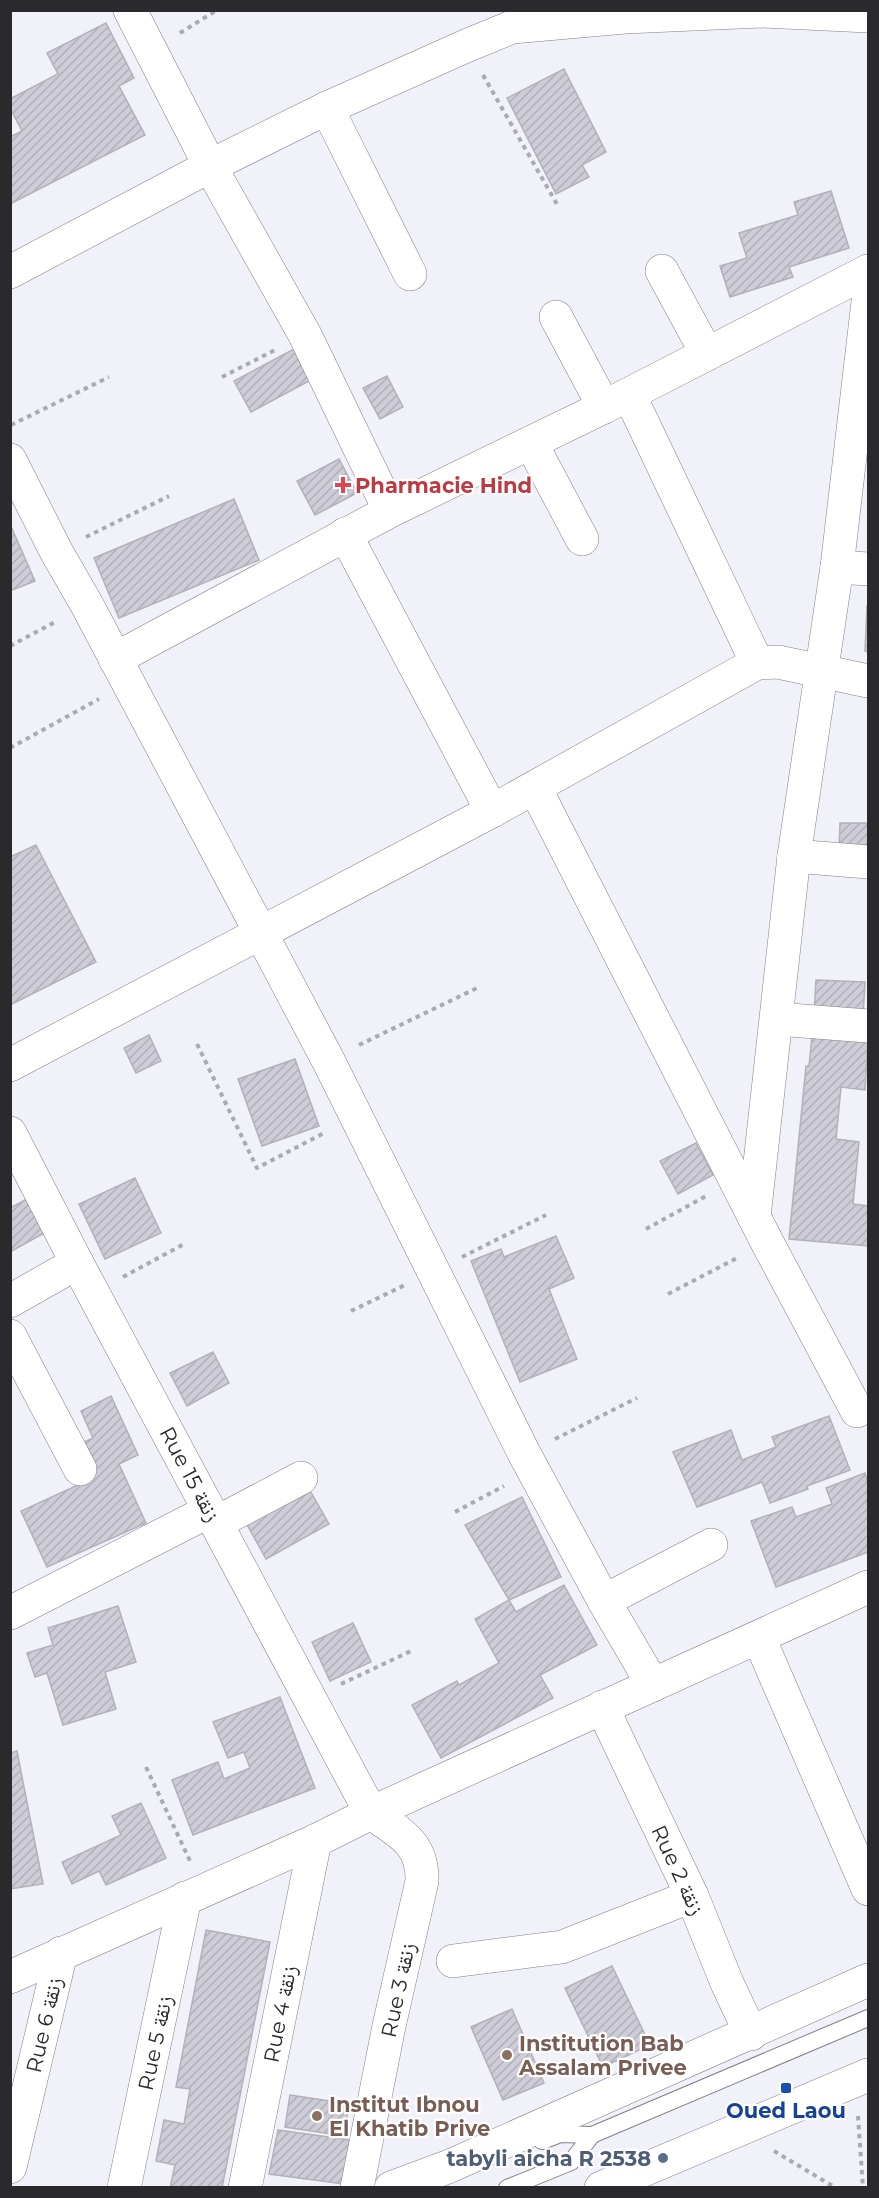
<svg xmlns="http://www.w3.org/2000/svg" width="879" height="2198" viewBox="0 0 879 2198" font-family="Montserrat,'Noto Naskh Arabic',sans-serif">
<defs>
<pattern id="building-hatch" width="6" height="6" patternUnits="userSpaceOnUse" patternTransform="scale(1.5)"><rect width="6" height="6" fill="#cecdd7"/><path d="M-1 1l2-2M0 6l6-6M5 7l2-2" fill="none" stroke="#b1b0b9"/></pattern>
</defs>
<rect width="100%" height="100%" fill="#f1f1fa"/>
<g fill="url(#building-hatch)" stroke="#b1b1ba" stroke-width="1.5">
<path d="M106,23L134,78L119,86L145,135L12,203L10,199V137L22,131L10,108V99L58,74L47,53Z"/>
<path d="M564,69L606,152L582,165L589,177L556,194L507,98Z"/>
<path d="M831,191L849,248L789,267L793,277L730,297L720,266L747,258L739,233L798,215L794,202Z"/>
<path d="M294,349L311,380L251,412L234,381Z"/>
<path d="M387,376L403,407L380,419L363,388Z"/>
<path d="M339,459L357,493L315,515L297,481Z"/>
<path d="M234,499L259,560L119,618L94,558Z"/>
<path d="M10,524L35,581L10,591Z"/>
<path d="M867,606H868V652L865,651Z"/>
<path d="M840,823H868V851L839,850Z"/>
<path d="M36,845L96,962L10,1005V857Z"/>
<path d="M816,980L865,982L863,1017L814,1015Z"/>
<path d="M149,1035L161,1061L136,1073L124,1048Z"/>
<path d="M812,1036L868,1041L865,1090L841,1087L836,1139L859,1142L853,1204L868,1206V1246L789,1239L806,1066H809Z"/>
<path d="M295,1059L319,1126L262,1146L238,1079Z"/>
<path d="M696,1143L713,1175L678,1194L660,1161Z"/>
<path d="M135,1178L161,1233L105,1259L79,1204Z"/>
<path d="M29,1198L48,1231L10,1252V1208Z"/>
<path d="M556,1236L574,1278L549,1289L577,1359L520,1382L471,1261L501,1249L504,1257Z"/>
<path d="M213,1352L229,1383L187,1406L170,1373Z"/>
<path d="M111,1396L138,1455L119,1464L146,1523L47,1567L21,1511L89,1480L73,1447L93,1438L81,1411Z"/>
<path d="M829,1416L850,1470L807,1486L808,1489L770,1503L762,1482L697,1507L673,1452L731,1430L742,1460L776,1447L772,1437Z"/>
<path d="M865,1473L868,1483V1552L776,1587L751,1521L792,1507L796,1517L832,1504L826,1488Z"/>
<path d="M308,1487L329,1524L266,1559L245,1521Z"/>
<path d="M522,1497L561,1577L509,1600L465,1525Z"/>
<path d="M564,1585L597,1645L540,1675L553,1698L441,1758L412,1705L457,1681L459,1685L499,1663L475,1619L509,1600L516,1612Z"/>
<path d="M118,1606L136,1662L105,1672L116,1709L63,1725L47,1673L35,1677L27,1653L53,1645L48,1628Z"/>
<path d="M353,1623L371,1662L330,1681L312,1642Z"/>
<path d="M280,1697L315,1788L193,1835L172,1780L218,1762L224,1779L250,1768L244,1752L228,1758L213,1722Z"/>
<path d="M17,1751L43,1884L10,1889V1753Z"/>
<path d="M141,1803L166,1858L106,1885L99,1871L72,1884L62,1862L121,1835L112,1816Z"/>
<path d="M206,1930L270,1942L222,2188H170L175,2165L156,2161L164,2120L184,2124L190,2089L176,2087Z"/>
<path d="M612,1966L650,2045L603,2067L565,1988Z"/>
<path d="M512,2009L544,2083L503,2100L471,2027Z"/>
<path d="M290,2095L349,2104L344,2136L285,2127Z"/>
<path d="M278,2130L350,2140L344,2184L269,2174Z"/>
</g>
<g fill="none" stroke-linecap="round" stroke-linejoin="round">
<defs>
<g id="lane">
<path d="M542,2141L560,2134L592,2135L868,2018"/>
<path d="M507,2188L571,2162L592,2135"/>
</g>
<g id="street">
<path d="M130,10L210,166L305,335L390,511"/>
<path d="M327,108L410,274"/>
<path d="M662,271L707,354"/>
<path d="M10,272L210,166L327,108L466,46L512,27L625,17L761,11L868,16"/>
<path d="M556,317L604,407"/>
<path d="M629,394L757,663"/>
<path d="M531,443L582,539"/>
<path d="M10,460L56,551L87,605L328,1060L525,1455L604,1601L653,1685"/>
<path d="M345,534L492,811"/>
<path d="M837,567L868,569"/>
<path d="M115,659L390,511L604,407L868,271"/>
<path d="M535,788L767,1242L857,1411"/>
<path d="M794,856L868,862"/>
<path d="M777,1019L868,1026"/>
<path d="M10,1065L492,811L757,663L778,662L868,681"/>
<path d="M10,1133L77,1263L371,1813C400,1833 423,1843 422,1881L389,2026L357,2188"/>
<path d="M754,1217L794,856L837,567L868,302"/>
<path d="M10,1301L77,1263"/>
<path d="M10,1336L80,1469"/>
<path d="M216,1523L301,1478"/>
<path d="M604,1601L711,1545"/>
<path d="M10,1613L209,1511"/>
<path d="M759,1638L868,1889"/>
<path d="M602,1707L692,1896L727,1983L751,2034"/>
<path d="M453,1961L562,1947L692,1896"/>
<path d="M10,1977L315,1841L371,1813L868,1587"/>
<path d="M10,2167L61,1953"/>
<path d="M124,2188L185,1898"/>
<path d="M245,2188L315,1841"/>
</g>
<g id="secondary">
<path d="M391,2188L450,2166L868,1980"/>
<path d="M601,2188L868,2075"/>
</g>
</defs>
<use href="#lane" stroke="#7f7f87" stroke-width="18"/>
<use href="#street" stroke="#7f7f87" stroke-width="34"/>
<use href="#secondary" stroke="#7f7f87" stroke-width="34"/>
<g stroke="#aaaab1" stroke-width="4" stroke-dasharray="4.5 4.5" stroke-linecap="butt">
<path d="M180,33L217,10"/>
<path d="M483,75L558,206"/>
<path d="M222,377L275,350"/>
<path d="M11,425L109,377"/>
<path d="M86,537L169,496"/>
<path d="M10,646L57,621"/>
<path d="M10,748L99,699"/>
<path d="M197,1044L257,1168L326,1132"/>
<path d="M359,1045L477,988"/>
<path d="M646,1229L706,1196"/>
<path d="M462,1257L546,1215"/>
<path d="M123,1277L184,1244"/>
<path d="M668,1294L737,1258"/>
<path d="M351,1311L405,1285"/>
<path d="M555,1439L637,1398"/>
<path d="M455,1512L504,1486"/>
<path d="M341,1684L411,1651"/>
<path d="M146,1767L190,1861"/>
<path d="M858,2116L863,2188"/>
<path d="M774,2151L836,2188"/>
</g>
<use href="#lane" stroke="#fff" stroke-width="16"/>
<use href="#street" stroke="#fff" stroke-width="33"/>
<use href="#secondary" stroke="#fff" stroke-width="33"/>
</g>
<path fill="#e0444e" stroke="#fff" stroke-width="2" d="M340 476h6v6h6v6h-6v6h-6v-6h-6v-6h6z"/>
<g fill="#8d6e63" stroke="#fff" stroke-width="2">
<circle cx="507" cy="2055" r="6"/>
<circle cx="317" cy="2116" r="6"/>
</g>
<rect fill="#1a4fb4" stroke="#fff" stroke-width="2" x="780" y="2082" width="12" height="12" rx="3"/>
<circle fill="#5c6f8a" stroke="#fff" stroke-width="2" cx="663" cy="2158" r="6"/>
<g text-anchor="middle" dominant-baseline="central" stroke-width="4.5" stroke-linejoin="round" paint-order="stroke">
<g font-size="21" font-weight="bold" fill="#be3a42" stroke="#fff" text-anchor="start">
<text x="355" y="485">Pharmacie Hind</text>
</g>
<g font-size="21" fill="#2a2a2e" stroke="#fff">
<text transform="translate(190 1474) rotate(62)">Rue 15 زنقة</text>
<text transform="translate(678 1870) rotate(65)">Rue 2 زنقة</text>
<text transform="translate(398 1990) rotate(-78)">Rue 3 زنقة</text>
<text transform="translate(280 2014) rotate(-79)">Rue 4 زنقة</text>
<text transform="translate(44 2025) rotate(-77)">Rue 6 زنقة</text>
<text transform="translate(155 2043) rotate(-78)">Rue 5 زنقة</text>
</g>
<g font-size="21" font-weight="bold" fill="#785e54" stroke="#fff" text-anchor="start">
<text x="519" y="2043">Institution Bab<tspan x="519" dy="24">Assalam Privee</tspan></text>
<text x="329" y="2104">Institut Ibnou<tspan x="329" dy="24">El Khatib Prive</tspan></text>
</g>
<g font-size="21" font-weight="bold" fill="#164399" stroke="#fff">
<text x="786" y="2110">Oued Laou</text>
</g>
<g font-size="21" font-weight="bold" fill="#4e5e75" stroke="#fff" text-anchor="end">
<text x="651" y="2158">tabyli aicha R 2538</text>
</g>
</g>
<rect width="879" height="2198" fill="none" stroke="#2a2a2e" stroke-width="24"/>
</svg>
